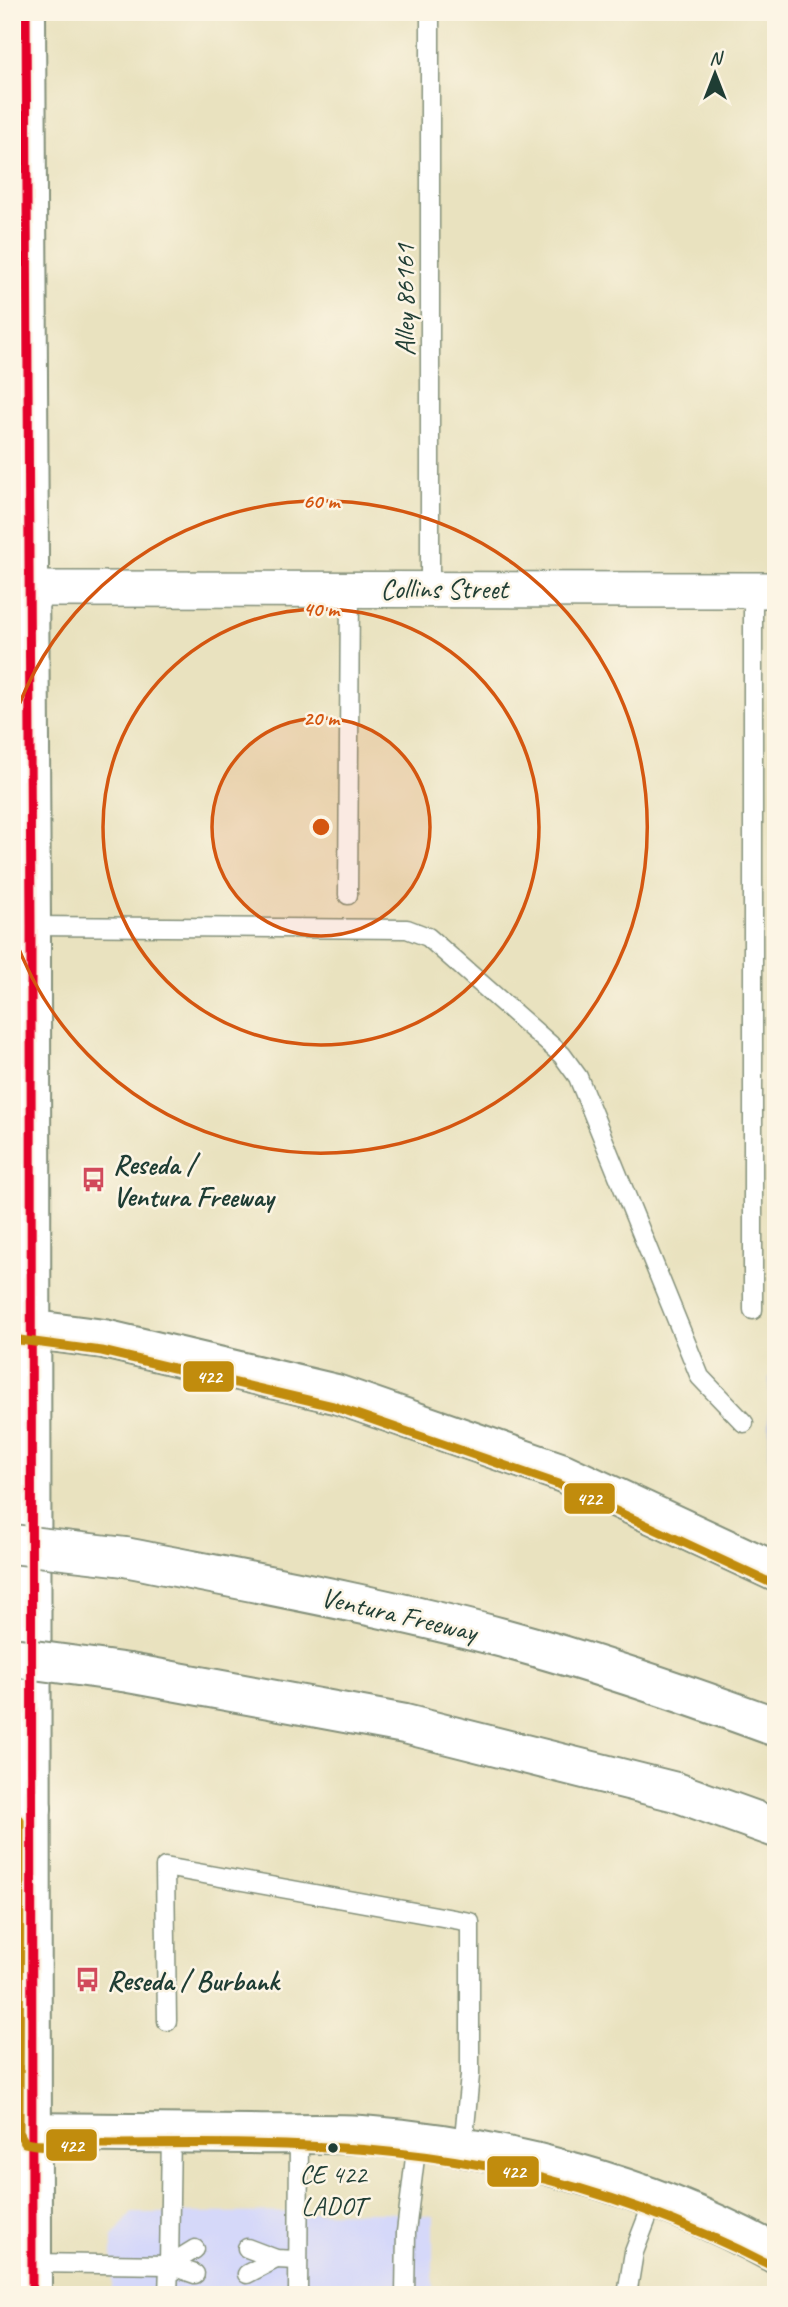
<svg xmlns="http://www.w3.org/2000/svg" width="788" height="2307" viewBox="0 0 788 2307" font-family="Caveat,sans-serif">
<rect width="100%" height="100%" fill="#fcf5e5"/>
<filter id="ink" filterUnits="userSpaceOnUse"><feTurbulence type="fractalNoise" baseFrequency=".0143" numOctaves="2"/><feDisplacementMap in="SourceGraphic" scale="14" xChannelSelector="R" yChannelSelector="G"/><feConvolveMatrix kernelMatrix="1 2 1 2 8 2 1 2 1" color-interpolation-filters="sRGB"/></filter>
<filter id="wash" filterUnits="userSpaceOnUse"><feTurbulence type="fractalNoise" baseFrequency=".00686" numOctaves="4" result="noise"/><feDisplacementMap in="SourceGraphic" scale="28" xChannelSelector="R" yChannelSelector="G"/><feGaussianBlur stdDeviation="1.57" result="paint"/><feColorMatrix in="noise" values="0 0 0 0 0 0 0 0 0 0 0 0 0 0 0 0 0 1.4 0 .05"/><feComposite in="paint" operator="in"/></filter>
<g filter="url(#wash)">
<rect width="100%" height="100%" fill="#e9e2bf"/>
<path fill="#d5d8f9" d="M382,2212L433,2216V2295H112V2237L132,2213Z"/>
<path fill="#bdc3de" d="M769,1377H776V1476L769,1473Z"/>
</g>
<g filter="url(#ink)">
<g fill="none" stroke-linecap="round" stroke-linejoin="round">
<defs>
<g id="lane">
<path d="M430,12V588"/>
<path d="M348,895L350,588"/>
<path d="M31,926L407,929L428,937L562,1055L578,1077L700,1377L744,1423"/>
<path d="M753,1310V590"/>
<path d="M167,2021L165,1867L470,1922V2075L463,2148"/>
<path d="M247,2248L276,2259L298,2260"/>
<path d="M32,2263L169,2265L171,2133"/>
<path d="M169,2265L195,2249"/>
<path d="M169,2265L195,2274"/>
<path d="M247,2274L276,2259"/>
<path d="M168,2295L169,2265"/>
<path d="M298,2295L299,2135"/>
<path d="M405,2295L406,2232L417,2141"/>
<path d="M627,2295L634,2252L654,2200"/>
</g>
<path id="street" d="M28,589L776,590"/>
<g id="primary">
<path d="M26,12L31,926L32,2295"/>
<path d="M12,2132C92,2132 171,2133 250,2134C287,2135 325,2133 362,2135C504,2146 651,2185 776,2254"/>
</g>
<g id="highway">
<path d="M12,1327L104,1339L336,1394L563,1473L776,1572"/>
<path d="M125,1557C251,1582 379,1605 503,1638C595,1663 686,1694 776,1727"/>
<path d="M129,1673L405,1724L676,1792L776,1828"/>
<path d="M12,1807L32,1808"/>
</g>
</defs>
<use href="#lane" stroke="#84907a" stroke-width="21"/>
<use href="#street" stroke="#84907a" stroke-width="38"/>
<use href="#primary" stroke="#84907a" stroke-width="42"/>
<use href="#highway" stroke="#84907a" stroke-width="42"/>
<use href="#lane" stroke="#fff" stroke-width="18"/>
<use href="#street" stroke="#fff" stroke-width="35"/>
<use href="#primary" stroke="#fff" stroke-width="38"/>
<use href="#highway" stroke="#fff" stroke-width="38"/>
<defs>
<g id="highway-bridge">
<path d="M12,1544L125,1557"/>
<path d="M12,1657L129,1673"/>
</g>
</defs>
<use href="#highway-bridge" stroke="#84907a" stroke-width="42" stroke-linecap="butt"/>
<use href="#highway-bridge" stroke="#fff" stroke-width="38"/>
<defs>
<path id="bus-1" d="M26,12L31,926L32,2295"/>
<g id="bus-2">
<path d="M12,1339L102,1351L333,1406L558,1484L771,1583"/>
<path d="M12,1819L20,1820L19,2132L25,2143C46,2148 73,2144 94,2144C145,2144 197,2143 248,2144C442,2147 597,2176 770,2265"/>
</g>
</defs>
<use href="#bus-1" stroke="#fcf5e5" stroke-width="14"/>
<use href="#bus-2" stroke="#fcf5e5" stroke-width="14"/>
<use href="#bus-1" stroke="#e4002b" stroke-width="9"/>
<use href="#bus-2" stroke="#c18c0d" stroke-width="9"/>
</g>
</g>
<circle cx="321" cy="827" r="109" fill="#d45610" fill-opacity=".12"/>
<g fill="none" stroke="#d45610" stroke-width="3.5">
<circle cx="321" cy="827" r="109"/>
<circle cx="321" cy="827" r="218"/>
<path d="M13 721A326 326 0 1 1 13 933"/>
</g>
<defs>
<symbol id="bus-bare" viewBox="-9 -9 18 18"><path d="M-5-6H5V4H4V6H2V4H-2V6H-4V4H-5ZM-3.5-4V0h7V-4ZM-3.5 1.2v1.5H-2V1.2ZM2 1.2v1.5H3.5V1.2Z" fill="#d1495b" stroke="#fcf5e5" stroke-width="2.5" paint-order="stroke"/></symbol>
</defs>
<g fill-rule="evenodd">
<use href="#bus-bare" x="76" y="1162" width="35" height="35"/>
<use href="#bus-bare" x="70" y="1962" width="35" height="35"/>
</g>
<circle fill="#1f3d34" stroke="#fcf5e5" stroke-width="2.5" cx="333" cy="2148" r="6"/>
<g text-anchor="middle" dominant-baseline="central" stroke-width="5" stroke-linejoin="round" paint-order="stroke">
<g font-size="26" fill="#1f3d34" stroke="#fcf5e5">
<text x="333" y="2174">CE 422<tspan x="333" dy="32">LADOT</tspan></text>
</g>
<g font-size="28" fill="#1f3d34" stroke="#fcf5e5">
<text transform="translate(404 300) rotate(-90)">Alley 86161</text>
<text x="444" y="588">Collins Street</text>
<text transform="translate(399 1614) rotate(13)">Ventura Freeway</text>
</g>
<g font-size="28" font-weight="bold" fill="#1f3d34" stroke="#fcf5e5" text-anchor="start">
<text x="113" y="1164">Reseda /<tspan x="113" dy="32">Ventura Freeway</tspan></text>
<text x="107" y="1980">Reseda / Burbank</text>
</g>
</g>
<circle cx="321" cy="827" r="10" fill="#d45610" stroke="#fcf5e5" stroke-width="3.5"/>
<g font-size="21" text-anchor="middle" font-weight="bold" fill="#d45610" stroke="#fcf5e5" stroke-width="5" stroke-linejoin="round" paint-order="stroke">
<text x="321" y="508">60 m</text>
<text x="321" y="616">40 m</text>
<text x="321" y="725">20 m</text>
</g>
<g stroke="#fcf5e5" stroke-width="2.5">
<rect x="182" y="1360" width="53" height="33" rx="7" fill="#c18c0d"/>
<rect x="563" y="1482" width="53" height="33" rx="7" fill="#c18c0d"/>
<rect x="45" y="2128" width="53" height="34" rx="7" fill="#c18c0d"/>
<rect x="486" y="2155" width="54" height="33" rx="7" fill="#c18c0d"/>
</g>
<g font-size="19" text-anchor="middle" font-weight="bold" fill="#fff">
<text x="209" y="1383">422</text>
<text x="589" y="1505">422</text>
<text x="71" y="2152">422</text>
<text x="513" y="2178">422</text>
</g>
<rect width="788" height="2307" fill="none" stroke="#fcf5e5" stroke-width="42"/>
<g transform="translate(715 74)" stroke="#fcf5e5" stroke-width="5" paint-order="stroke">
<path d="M0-5L12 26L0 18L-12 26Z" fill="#1f3d34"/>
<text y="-10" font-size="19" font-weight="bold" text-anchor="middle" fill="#1f3d34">N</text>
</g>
</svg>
